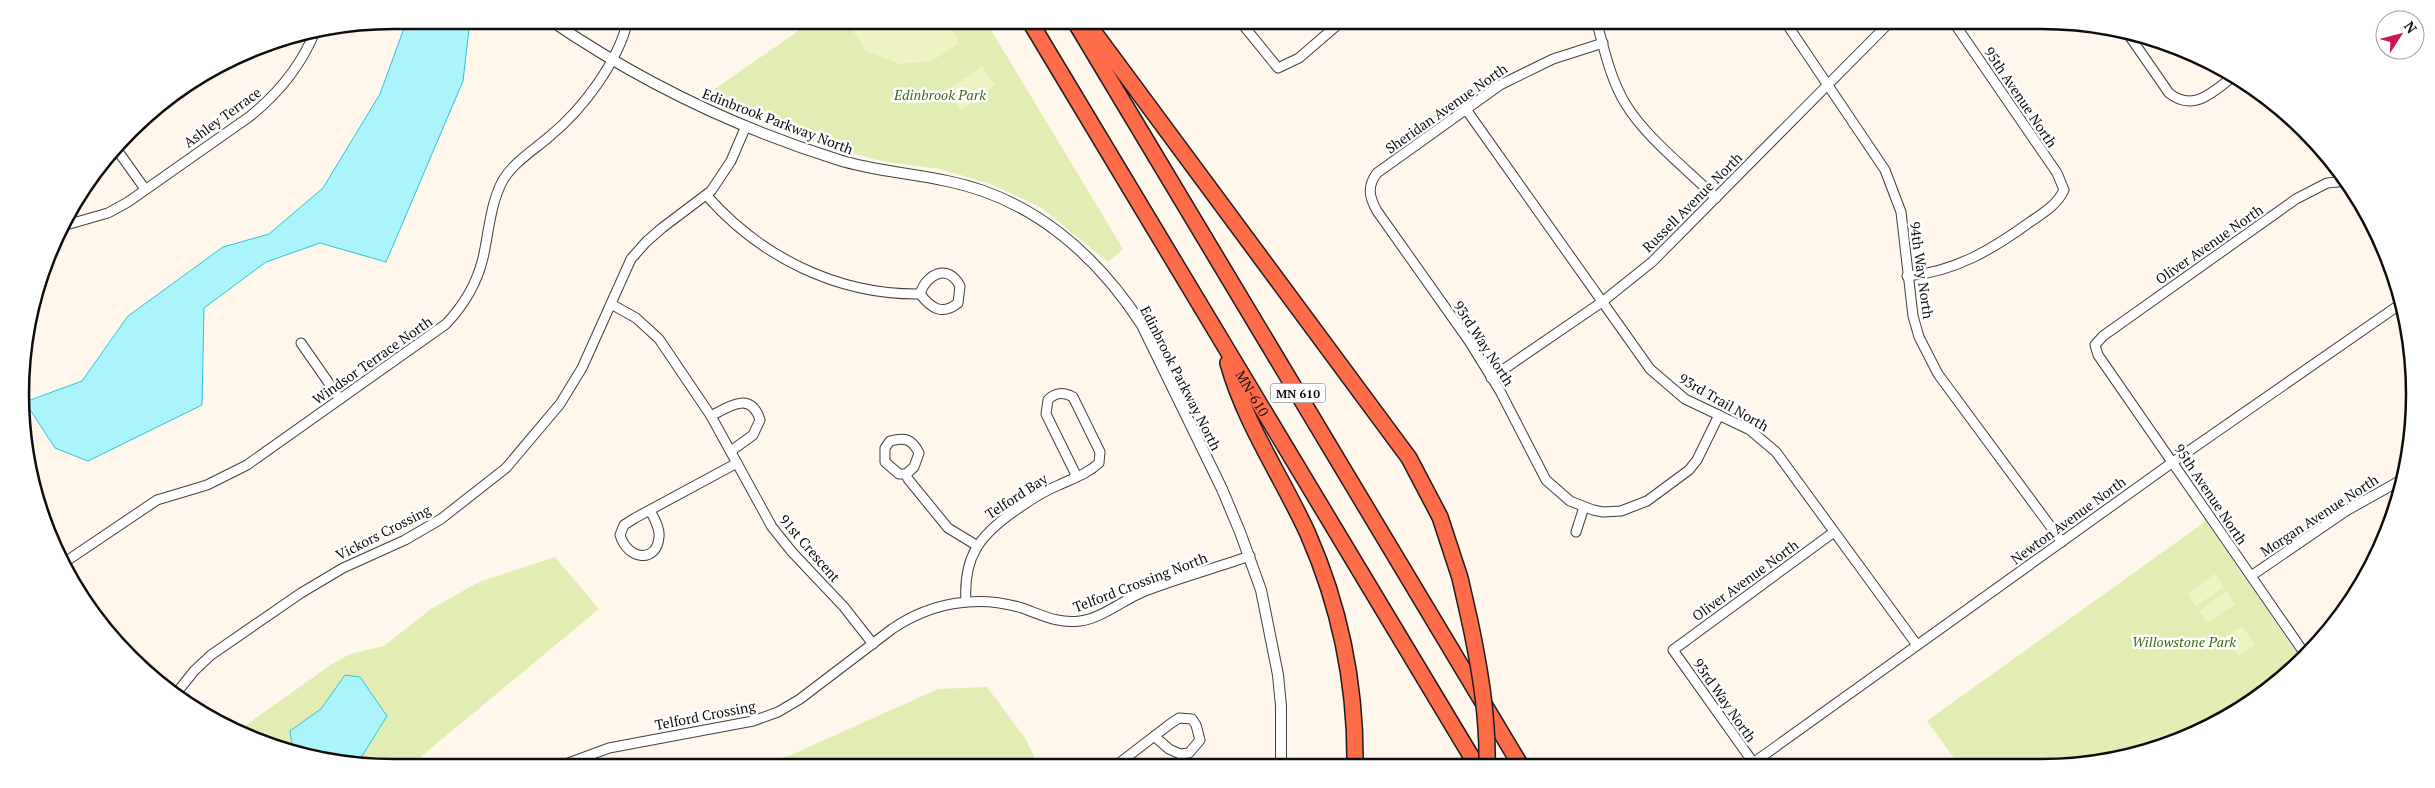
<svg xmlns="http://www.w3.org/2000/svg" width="2435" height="788" viewBox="0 0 2435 788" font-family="'PT Serif',serif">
<rect width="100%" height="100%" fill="#fff6ec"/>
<g fill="#e1edb2">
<path d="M814,20H985L1123,249L1108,262L1042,208L991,184L940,169L886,162L839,150L709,93Z"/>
<path d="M2206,521L2302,661L2207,729L2090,765H1959L1927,721Z"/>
<path d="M555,557L599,609L407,768L321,761L246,737L242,728L332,664L350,654L384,646L431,609L479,582Z"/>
<path d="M987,687L1025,738L1037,762L1036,767H753L791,755L938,689Z"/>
</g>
<g fill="#f0f4c5">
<path d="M850,20H948L959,43L932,61L900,64L866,51L847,22Z"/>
<path d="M982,66L995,85L961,110L947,91Z"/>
<path d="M2215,574L2224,587L2196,606L2187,594Z"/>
<path d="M2226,591L2235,604L2208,623L2199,611Z"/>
<path d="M2242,626L2255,645L2239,656L2226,637Z"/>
</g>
<g fill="#acf4fc" stroke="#2cc4da">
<path d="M407,20H470L463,81L386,262L320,243L266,262L204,308L202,405L88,461L55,448L25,402L82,381L128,316L223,247L269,234L323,188L380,94Z"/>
<path d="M345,675L360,677L387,716L357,764L321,761L293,752L290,731L321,709Z"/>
</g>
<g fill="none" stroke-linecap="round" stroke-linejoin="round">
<defs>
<g id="minor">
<path d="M1239,20L1278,68L1299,58L1343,20"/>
<path d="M1596,20C1604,48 1610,78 1625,103C1645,137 1688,170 1716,198"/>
<path d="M1784,20L1885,170L1901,212L1913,316L1919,337L1938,374L2062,542"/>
<path d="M2126,31L2169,93C2194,113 2214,91 2235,75"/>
<path d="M1603,43L1553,59L1500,85L1377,173C1367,186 1369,197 1377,211L1469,341L1500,391L1546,480L1570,501L1593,510L1603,512L1621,511L1647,501L1689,470L1697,460L1719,415"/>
<path d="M1465,108L1650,369L1685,399L1750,430L1776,452L1917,645"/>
<path d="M115,147L145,189"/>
<path d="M707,196C761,257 837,295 920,294C931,308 942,316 958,303L960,286C948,263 926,274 920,294"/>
<path d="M59,227L108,213L128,202L249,117C279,93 302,65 316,29"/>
<path d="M1907,276C1955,272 1993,249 2030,222C2043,213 2057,205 2064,190L2057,173L1952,20"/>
<path d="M611,304L636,318L659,339L711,416L772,527L792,552L844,607L873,644"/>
<path d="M301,343L340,399"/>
<path d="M1491,378L1602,302L1652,262L1892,20"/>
<path d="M711,416C729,406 751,391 760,420L753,435L731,451"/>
<path d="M906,474H899L885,462V448L890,441C905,437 912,439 919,453L914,467L906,474L908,479L948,528L976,545"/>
<path d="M650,510C654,519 660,527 659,537C657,563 628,561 620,535L624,525L635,518L737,463"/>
<path d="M1576,532L1584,507"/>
<path d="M65,562L157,500L207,485L247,465L446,324C464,305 477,283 483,258C489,232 490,204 503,180C514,162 534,150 550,136C583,109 618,62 628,20"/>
<path d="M2251,576L2346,511L2403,479"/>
<path d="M966,602C963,556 980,535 1016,510C1030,500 1044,491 1059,485C1074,478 1087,474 1099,463L1100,452L1073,397C1064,392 1055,392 1048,400L1046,414L1077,477"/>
<path d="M2307,657L2098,355L2095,345L2103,336L2296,199L2327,183L2348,181"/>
<path d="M175,695L194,671L211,655L301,593L343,568L405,540L441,519L506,468L560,404L582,368L631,259L646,242L662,228L711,191L731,161L746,126"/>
<path d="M1753,763L2173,462L2402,303"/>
<path d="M1755,765L1673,650L1834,532"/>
<path d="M1114,767L1170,724L1179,718L1192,719L1196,725L1200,740L1189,753L1180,754L1169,749L1154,736"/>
<path d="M555,768L609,748L753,721L778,712L800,699L892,629C930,603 977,594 1022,608C1042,615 1058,624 1080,621C1103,618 1124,599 1145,591C1179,578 1215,568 1250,556"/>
</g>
<path id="tertiary" d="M550,20C639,81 736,128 839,160C874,171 911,173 947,181C1032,198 1096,254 1142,325L1222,489L1240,532L1261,590L1278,675L1281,706V766"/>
<g id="motorway">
<path id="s1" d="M1029,20L1477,766"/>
<path d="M1074,20L1521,766"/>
<path d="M1085,20L1409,458L1440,517L1460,578L1470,622"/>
<path d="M1228,363C1245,424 1282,477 1308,534C1340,607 1356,687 1355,766"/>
</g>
</defs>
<use href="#minor" stroke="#404040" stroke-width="11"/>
<use href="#tertiary" stroke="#404040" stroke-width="12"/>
<use href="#motorway" stroke="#1e1e1e" stroke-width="18"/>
<use href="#minor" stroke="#fff" stroke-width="9"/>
<use href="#tertiary" stroke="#fff" stroke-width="10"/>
<use href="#motorway" stroke="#ff6c4a" stroke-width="15"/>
<defs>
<path id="motorway-bridge" d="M1470,622C1480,670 1488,716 1487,766"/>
</defs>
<use href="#motorway-bridge" stroke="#1e1e1e" stroke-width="18" stroke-linecap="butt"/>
<use href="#motorway-bridge" stroke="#ff6c4a" stroke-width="15"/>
</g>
<g text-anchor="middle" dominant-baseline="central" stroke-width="5" stroke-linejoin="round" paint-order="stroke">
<rect fill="#fff" stroke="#565656" stroke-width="1" x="1270.5" y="383.5" width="55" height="19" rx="4"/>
<g font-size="12" font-weight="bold" fill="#0d0d0d">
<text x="1298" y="393">MN 610</text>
</g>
<g font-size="14" font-style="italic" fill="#3f6a17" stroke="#fff">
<text x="940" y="94">Edinbrook Park</text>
<text x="2184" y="641">Willowstone Park</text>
</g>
<g font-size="14" fill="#0d0d0d" stroke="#fff">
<text transform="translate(2021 97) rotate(56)">95th Avenue North</text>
<text transform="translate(1446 108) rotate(-35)">Sheridan Avenue North</text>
<text transform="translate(222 117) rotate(-36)">Ashley Terrace</text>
<text transform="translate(778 121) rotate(21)">Edinbrook Parkway North</text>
<text transform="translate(1692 202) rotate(-45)">Russell Avenue North</text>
<text transform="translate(2209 244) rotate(-35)">Oliver Avenue North</text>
<text transform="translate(1922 270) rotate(82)">94th Way North</text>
<text transform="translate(1484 343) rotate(57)">93rd Way North</text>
<text transform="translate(372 360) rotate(-35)">Windsor Terrace North</text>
<text transform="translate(1181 378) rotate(63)">Edinbrook Parkway North</text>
<text stroke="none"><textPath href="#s1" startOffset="435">MN-610</textPath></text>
<text transform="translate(1724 402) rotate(30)">93rd Trail North</text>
<text transform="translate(2211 494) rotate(56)">95th Avenue North</text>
<text transform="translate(1016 496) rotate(-33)">Telford Bay</text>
<text transform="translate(2319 515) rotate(-33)">Morgan Avenue North</text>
<text transform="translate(2068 520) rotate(-36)">Newton Avenue North</text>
<text transform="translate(383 532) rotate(-27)">Vickors Crossing</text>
<text transform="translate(810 548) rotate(49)">91st Crescent</text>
<text transform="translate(1745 580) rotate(-36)">Oliver Avenue North</text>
<text transform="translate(1140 582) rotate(-21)">Telford Crossing North</text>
<text transform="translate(1725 700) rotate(55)">93rd Way North</text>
<text transform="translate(705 715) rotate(-11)">Telford Crossing</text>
</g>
</g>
<path d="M0 0H2435V788H0ZM394 29H2041A365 365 0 0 1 2406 394V394A365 365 0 0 1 2041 759H394A365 365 0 0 1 29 394V394A365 365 0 0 1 394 29Z" fill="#fff" fill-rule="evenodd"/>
<path fill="none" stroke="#0d0d0d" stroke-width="2.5" d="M394 29H2041A365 365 0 0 1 2406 394V394A365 365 0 0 1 2041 759H394A365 365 0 0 1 29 394V394A365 365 0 0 1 394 29Z"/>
<g transform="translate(2400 35) rotate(54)"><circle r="24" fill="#ffffff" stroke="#9e9e9e"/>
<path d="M0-4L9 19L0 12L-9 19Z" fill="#ca1851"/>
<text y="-8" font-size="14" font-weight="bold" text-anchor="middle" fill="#0d0d0d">N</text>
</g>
</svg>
